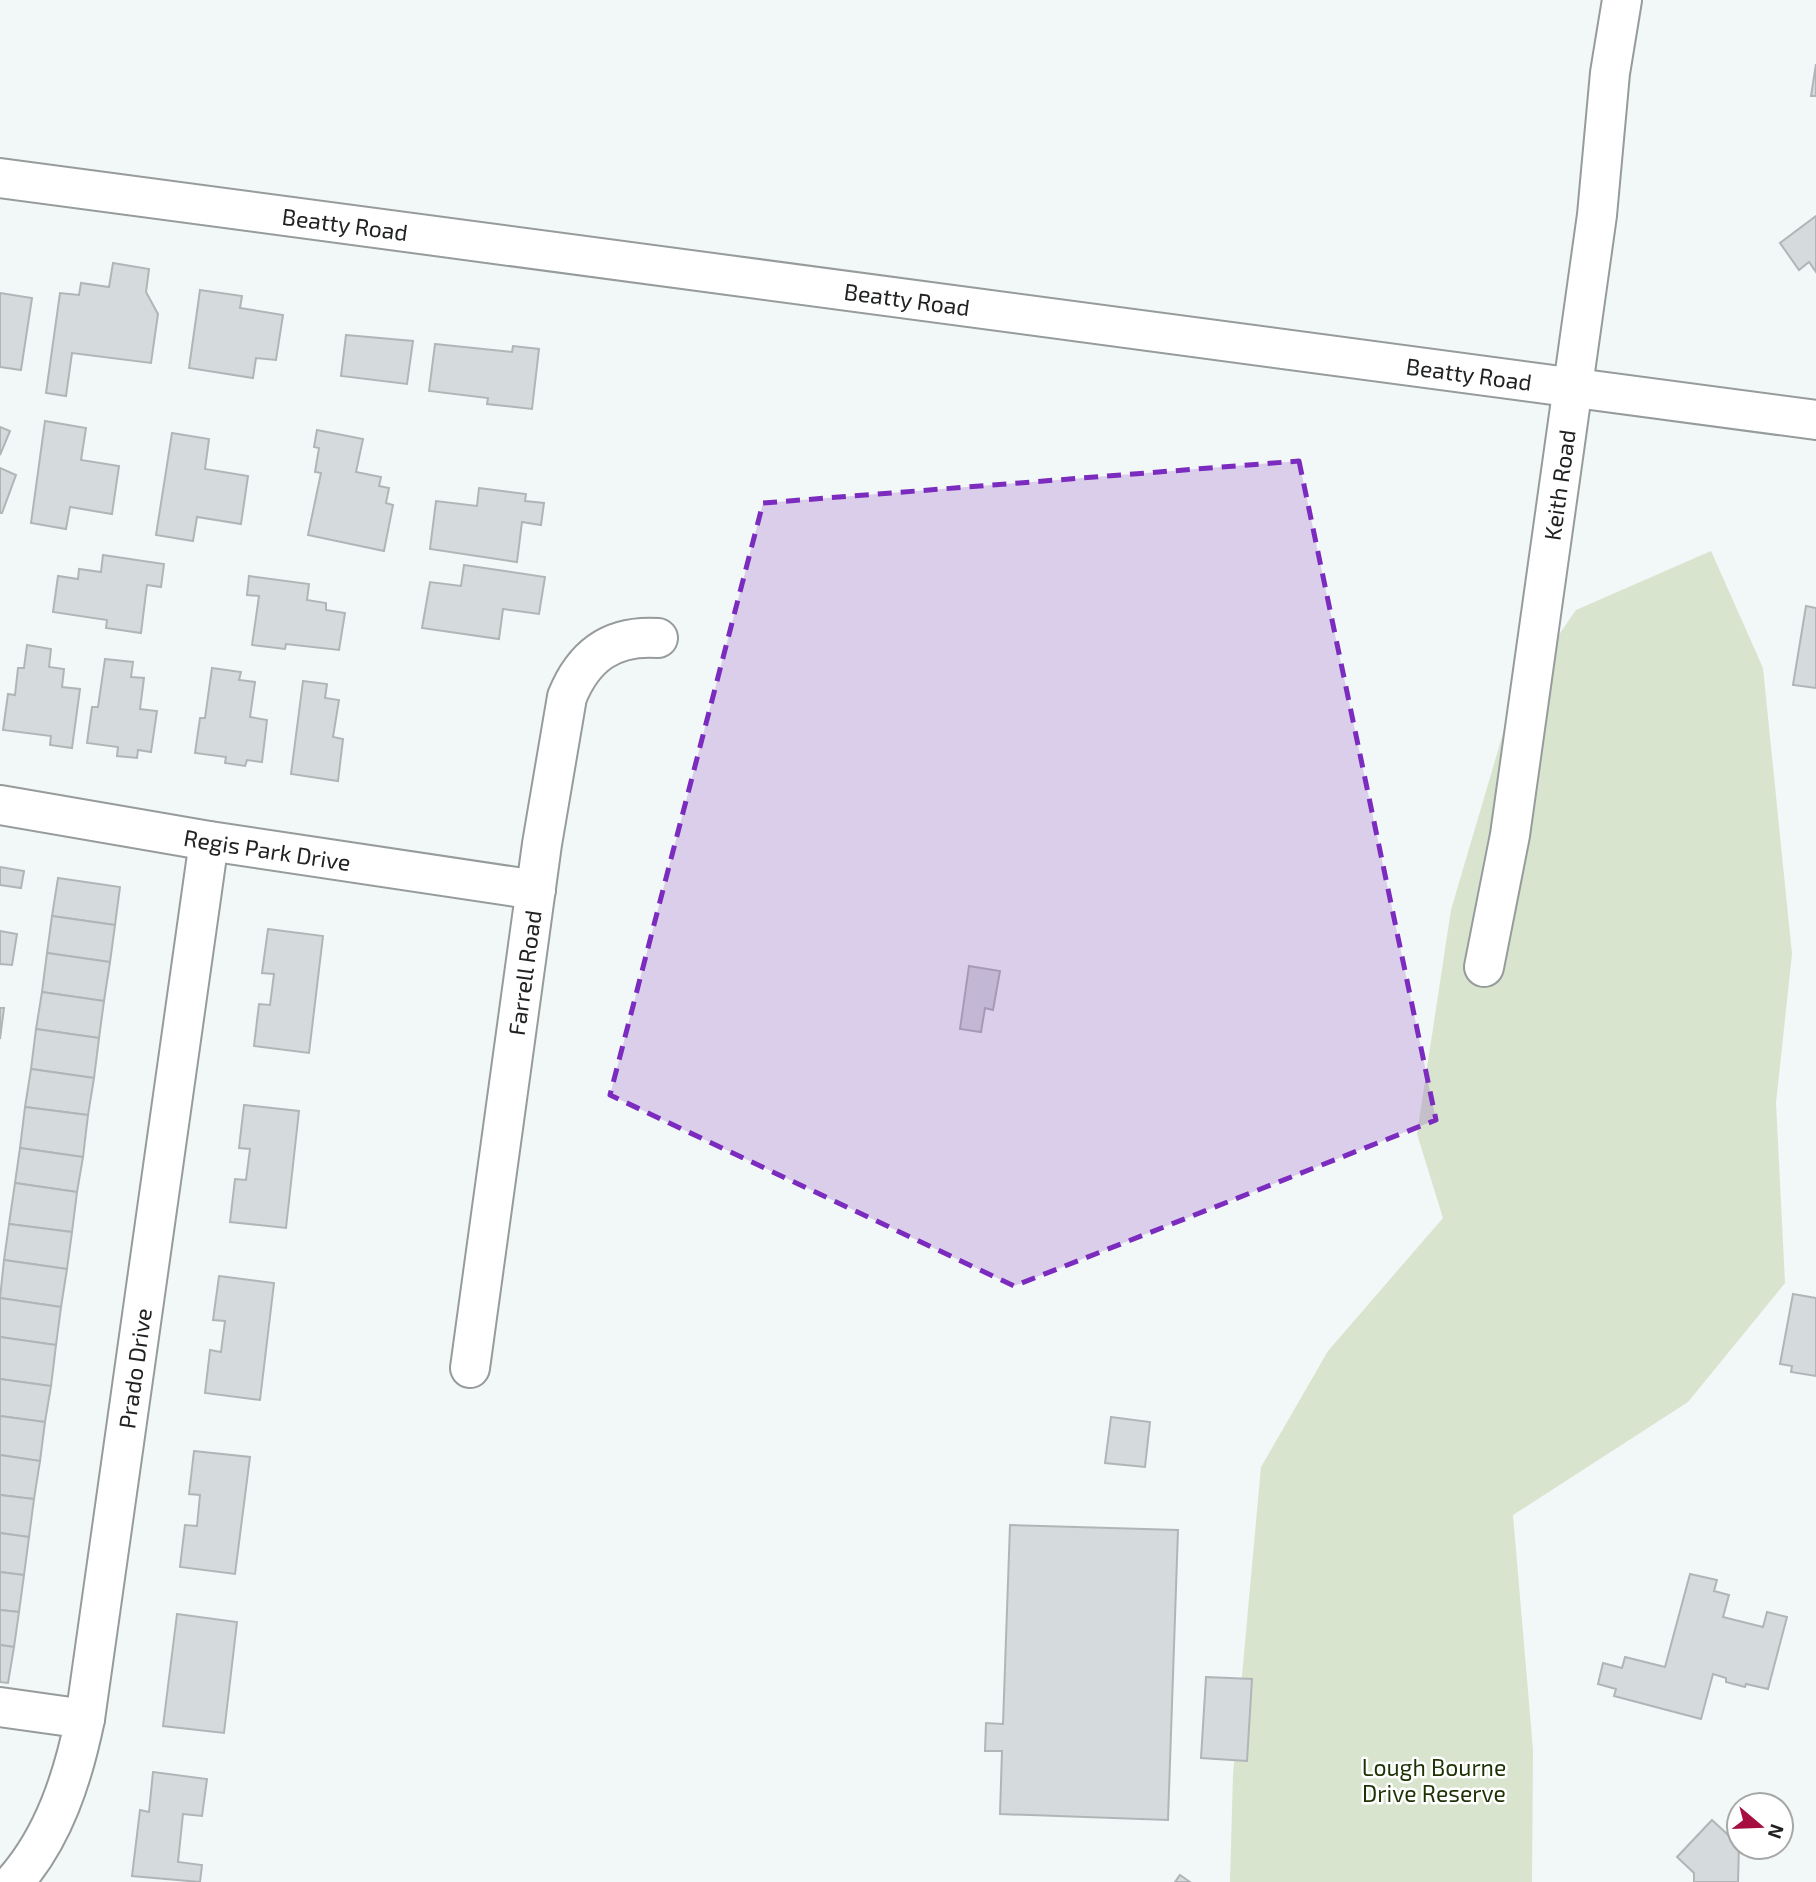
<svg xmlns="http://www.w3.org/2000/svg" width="1816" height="1882" viewBox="0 0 1816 1882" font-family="'Exo 2',sans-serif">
<rect width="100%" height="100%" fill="#f2f7f7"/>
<path fill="#d8e4ce" d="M1711,551L1763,668L1792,954L1776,1103L1785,1283L1688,1402L1513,1515L1533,1750L1532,1882H1230L1233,1775L1261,1467L1328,1351L1443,1218L1417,1134L1451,910L1512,703L1576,610Z"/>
<g fill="#d5dadc" stroke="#b1b5b7" stroke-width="2">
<path d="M1816,64V96H1811Z"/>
<path d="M1816,216V272L1809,262L1799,270L1780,243Z"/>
<path d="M113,263L149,269L146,292L158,314L151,363L72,353L66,396L46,393L60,293L79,295L81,283L109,287Z"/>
<path d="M200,290L242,296L240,308L283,315L276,360L256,358L253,378L189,368Z"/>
<path d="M0,293L32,298L21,370L0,367Z"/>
<path d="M346,335L413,341L407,384L341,376Z"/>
<path d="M435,344L512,352L513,346L539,349L532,409L487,404L488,398L429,391Z"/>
<path d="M45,421L86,428L81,460L119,466L112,514L70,507L66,529L31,523Z"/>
<path d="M0,427L10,431L0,455Z"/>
<path d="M317,430L363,439L356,472L381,477L379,486L389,488L386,503L393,505L384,551L308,535L321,473L315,472L319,448L314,447Z"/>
<path d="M172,433L209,439L205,469L248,476L241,524L197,517L193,541L156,535Z"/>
<path d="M0,468L16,475L2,513H0Z"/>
<path d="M479,488L526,494L525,501L544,503L541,525L522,522L517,562L430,549L436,501L477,506Z"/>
<path d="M103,555L164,564L161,587L147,585L141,633L106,628L107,620L53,612L58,576L78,579L79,569L101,572Z"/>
<path d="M464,565L545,577L539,614L503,609L499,639L422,628L430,582L461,586Z"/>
<path d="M249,576L309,584L307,600L326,603V610L345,613L339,650L286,644L285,649L252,645L259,596L247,595Z"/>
<path d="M1806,606L1816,608V688L1793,685Z"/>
<path d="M27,645L51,649L49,667L64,669L62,687L80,689L72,748L50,745L51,736L3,730L8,694L15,695L18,668H24Z"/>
<path d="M105,659L133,662L131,677L144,678L140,709L157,711L151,752L138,750L137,758L117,756L118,747L87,743L92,707H98Z"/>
<path d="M212,668L241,672L239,680L255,682L250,717L267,720L262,762L247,760L245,766L225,763L226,757L195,753L200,718H205Z"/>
<path d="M303,681L327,684L325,698L339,700L333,737L343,739L338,781L291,774Z"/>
<path d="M0,867L24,871L21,888L0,885Z"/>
<path d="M58,878L120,887L115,925L52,916Z"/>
<path d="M52,916L115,925L110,962L47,953Z"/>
<path d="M268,929L323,936L309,1053L254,1046L259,1004L270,1005L274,974L262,973Z"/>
<path d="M0,931L17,934L12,965L0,964Z"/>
<path d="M47,953L110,962L104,1001L42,992Z"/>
<path d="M969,966L1000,971L993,1010L985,1008L981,1032L960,1029Z"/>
<path d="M42,992L104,1001L99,1038L36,1029Z"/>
<path d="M0,1008H4L0,1039Z"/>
<path d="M36,1029L99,1038L94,1078L31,1069Z"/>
<path d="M31,1069L94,1078L88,1115L25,1107Z"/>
<path d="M244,1105L299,1111L286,1228L230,1222L235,1179L246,1180L250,1149L239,1148Z"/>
<path d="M25,1107L88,1115L83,1157L20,1148Z"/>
<path d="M20,1148L83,1157L77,1192L15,1183Z"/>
<path d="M15,1183L77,1192L72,1232L9,1224Z"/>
<path d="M9,1224L72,1232L67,1269L4,1260Z"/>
<path d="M4,1260L67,1269L61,1307L0,1298Z"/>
<path d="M219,1276L274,1283L260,1400L205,1393L210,1350L221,1352L225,1321L213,1320Z"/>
<path d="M1793,1294L1816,1298V1376L1791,1372L1792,1366L1780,1364Z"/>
<path d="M0,1298L61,1307L56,1345L0,1337Z"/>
<path d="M0,1337L56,1345L51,1386L0,1379Z"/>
<path d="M0,1379L51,1386L45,1422L0,1416Z"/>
<path d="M0,1416L45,1422L40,1461L0,1455Z"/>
<path d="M1111,1417L1150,1422L1145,1467L1105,1463Z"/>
<path d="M194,1451L250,1457L235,1574L180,1567L185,1525L197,1526L200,1495L189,1494Z"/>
<path d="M0,1455L40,1461L34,1499L0,1495Z"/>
<path d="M0,1495L34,1499L29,1537L0,1533Z"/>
<path d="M1010,1525L1178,1530L1168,1820L1000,1814L1002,1751H985L986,1723L1003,1724Z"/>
<path d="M0,1533L29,1537L24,1575L0,1572Z"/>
<path d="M0,1572L24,1575L19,1612L0,1610Z"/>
<path d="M1690,1574L1717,1580L1714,1591L1729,1595L1723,1617L1763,1627L1767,1612L1787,1617L1768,1689L1746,1684L1745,1687L1726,1682V1678L1713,1674L1701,1719L1614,1696L1616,1689L1598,1684L1603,1663L1622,1668L1625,1657L1665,1667Z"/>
<path d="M0,1610L19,1612L14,1647L0,1645Z"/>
<path d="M177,1614L237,1622L224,1733L163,1726Z"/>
<path d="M0,1645L14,1647L8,1683L0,1682Z"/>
<path d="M1206,1677L1252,1679L1247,1761L1201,1758Z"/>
<path d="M153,1772L207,1779L202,1816L183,1814L178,1862L202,1865L200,1882L132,1876L140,1810L149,1812Z"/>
<path d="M1712,1820L1739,1845L1738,1882H1694V1873L1677,1857Z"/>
<path d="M1180,1875L1190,1882H1175Z"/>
</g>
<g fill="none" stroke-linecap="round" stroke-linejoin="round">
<defs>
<g id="minor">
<path id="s1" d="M0,178L1816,420"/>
<path id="s2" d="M0,805L209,841L536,890"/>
<path id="s3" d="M1484,967L1510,835L1597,215L1610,73L1622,0"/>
<path id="s4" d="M470,1368L542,844L567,697C584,655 612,635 658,638"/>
<path d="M0,1707L85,1719"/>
<path id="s5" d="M14,1882C54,1837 73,1777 85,1719L209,841"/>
</g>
</defs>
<use href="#minor" stroke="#969b9b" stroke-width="42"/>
<use href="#minor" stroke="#fff" stroke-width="38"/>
</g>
<path fill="#7b2cbf" fill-opacity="0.2" stroke="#7b2cbf" stroke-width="5" stroke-dasharray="14 9" stroke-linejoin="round" d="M1299,461L1436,1120L1014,1286L610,1095L763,503Z"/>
<g text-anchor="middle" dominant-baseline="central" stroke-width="5" stroke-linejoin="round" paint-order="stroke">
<g font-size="23" fill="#212223" stroke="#fff">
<text stroke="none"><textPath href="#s1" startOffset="348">Beatty Road</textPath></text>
<text stroke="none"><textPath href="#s1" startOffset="915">Beatty Road</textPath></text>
<text stroke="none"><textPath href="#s1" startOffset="1482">Beatty Road</textPath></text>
<text stroke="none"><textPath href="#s3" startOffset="488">Keith Road</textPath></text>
<text stroke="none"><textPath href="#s2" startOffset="271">Regis Park Drive</textPath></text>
<text stroke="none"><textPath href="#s4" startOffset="399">Farrell Road</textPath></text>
<text stroke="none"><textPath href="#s5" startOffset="534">Prado Drive</textPath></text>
</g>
<g font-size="23" fill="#1e3205" stroke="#fff">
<text x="1434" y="1767">Lough Bourne<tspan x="1434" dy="26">Drive Reserve</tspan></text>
</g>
</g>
<g transform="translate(1760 1826) rotate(109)"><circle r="33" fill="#ffffff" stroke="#a6a7a7" stroke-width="2"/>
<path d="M0-5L12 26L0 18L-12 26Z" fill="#a60e40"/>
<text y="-10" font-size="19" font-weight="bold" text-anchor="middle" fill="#212223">N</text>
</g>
</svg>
